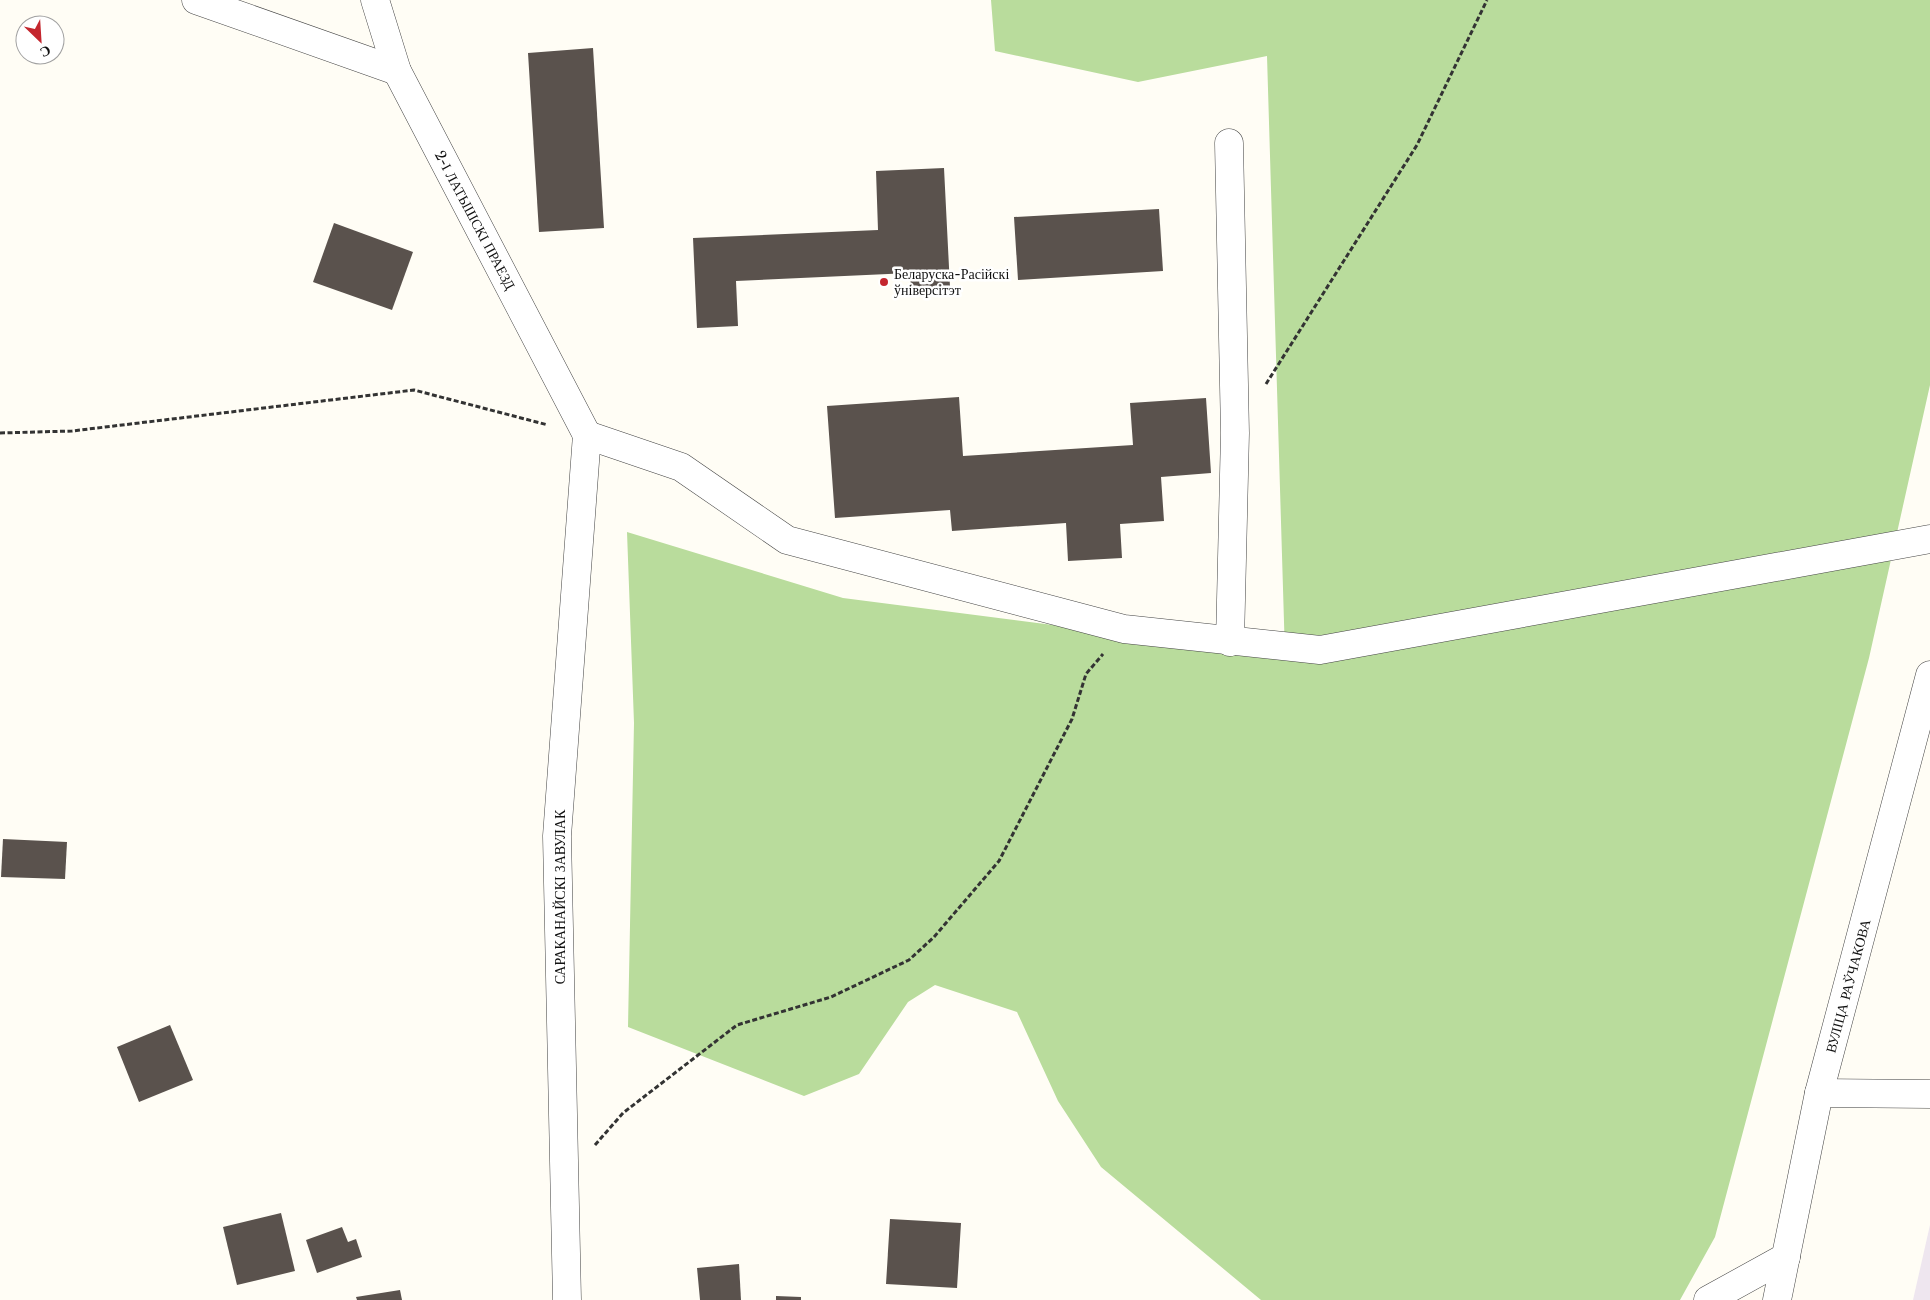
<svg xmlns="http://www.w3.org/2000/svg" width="1930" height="1300" viewBox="0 0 1930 1300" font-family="'Libre Baskerville',serif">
<rect width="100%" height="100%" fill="#fffdf5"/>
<path fill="#eee6ef" d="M1930,1225V1300H1913Z"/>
<path fill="#b9dc9c" d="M991,0H1930V385L1869,658L1715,1237L1680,1300H1261L1101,1167L1058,1101L1017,1012L935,985L908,1002L859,1074L804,1096L628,1027L634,723L627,532L843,598L1285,655L1267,56L1138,82L995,51Z"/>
<g fill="#5a524d">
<path d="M593,48L604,228L539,232L528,53Z"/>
<path d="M944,168L950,287L911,289L910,273L736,281L738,326L697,328L693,238L878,230L876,171Z"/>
<path d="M1159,209L1163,271L1018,280L1014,217Z"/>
<path d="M334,223L413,252L392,310L313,282Z"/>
<path d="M959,397L963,456L1133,445L1130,403L1206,398L1211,473L1161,477L1164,521L1120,524L1122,558L1068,561L1066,523L952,531L950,510L835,518L827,406Z"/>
<path d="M3,839L67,842L65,879L1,877Z"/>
<path d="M170,1025L193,1080L139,1102L117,1047Z"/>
<path d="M281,1213L295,1271L237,1285L223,1227Z"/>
<path d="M890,1219L961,1223L957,1288L886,1284Z"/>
<path d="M342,1227L348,1242L356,1239L362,1257L317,1273L306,1240Z"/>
<path d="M739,1264L741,1300H700L697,1268Z"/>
<path d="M400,1290L402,1300H357L356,1297Z"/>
<path d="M776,1296L801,1297V1300H776Z"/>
</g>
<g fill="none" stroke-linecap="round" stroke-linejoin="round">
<defs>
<g id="minor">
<path d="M196,0L397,71"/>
<path d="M375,0L397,71L587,435"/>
<path d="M1229,143L1235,433L1230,642"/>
<path d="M587,435L681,467L787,540L1124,629L1320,650L1930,539"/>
<path d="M1819,1093L1930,1094"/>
<path d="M567,1300L557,836L587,435"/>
<path d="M1708,1300L1786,1257"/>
<path d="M1777,1300L1819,1093L1930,675"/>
</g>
</defs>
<use href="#minor" stroke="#444" stroke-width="29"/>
<g stroke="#333" stroke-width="3" stroke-dasharray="5 2.5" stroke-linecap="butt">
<path d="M1266,384L1417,145L1487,0"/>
<path d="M0,433L72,431L414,390L548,425"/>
<path d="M595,1145L623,1113L737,1025L831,997L909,960L934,937L999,861L1072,719L1086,674L1103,654"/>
</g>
<use href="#minor" stroke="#fff" stroke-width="28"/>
</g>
<circle fill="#c4262e" stroke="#fff" stroke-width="2" cx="884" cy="282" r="5"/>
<g text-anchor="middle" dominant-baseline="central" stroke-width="5" stroke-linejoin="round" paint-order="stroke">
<g font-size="14" fill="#111" stroke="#fff">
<text transform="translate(475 220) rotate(62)">2-І ЛАТЫШСКІ ПРАЕЗД</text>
<text transform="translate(560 897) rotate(-90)">САРАКАНАЙСКІ ЗАВУЛАК</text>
<text transform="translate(1848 986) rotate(-75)">ВУЛІЦА РАЎЧАКОВА</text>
</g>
<g font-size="14" fill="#111" stroke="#fff" text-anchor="start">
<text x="894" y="274">Беларуска-Расійскі<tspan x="894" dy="16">ўніверсітэт</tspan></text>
</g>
</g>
<g transform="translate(40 40) rotate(155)"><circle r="24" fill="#ffffff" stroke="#a0a0a0"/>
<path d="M0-4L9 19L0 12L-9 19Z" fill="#c4262e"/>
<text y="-8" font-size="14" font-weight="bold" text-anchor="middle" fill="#111111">С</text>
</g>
</svg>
